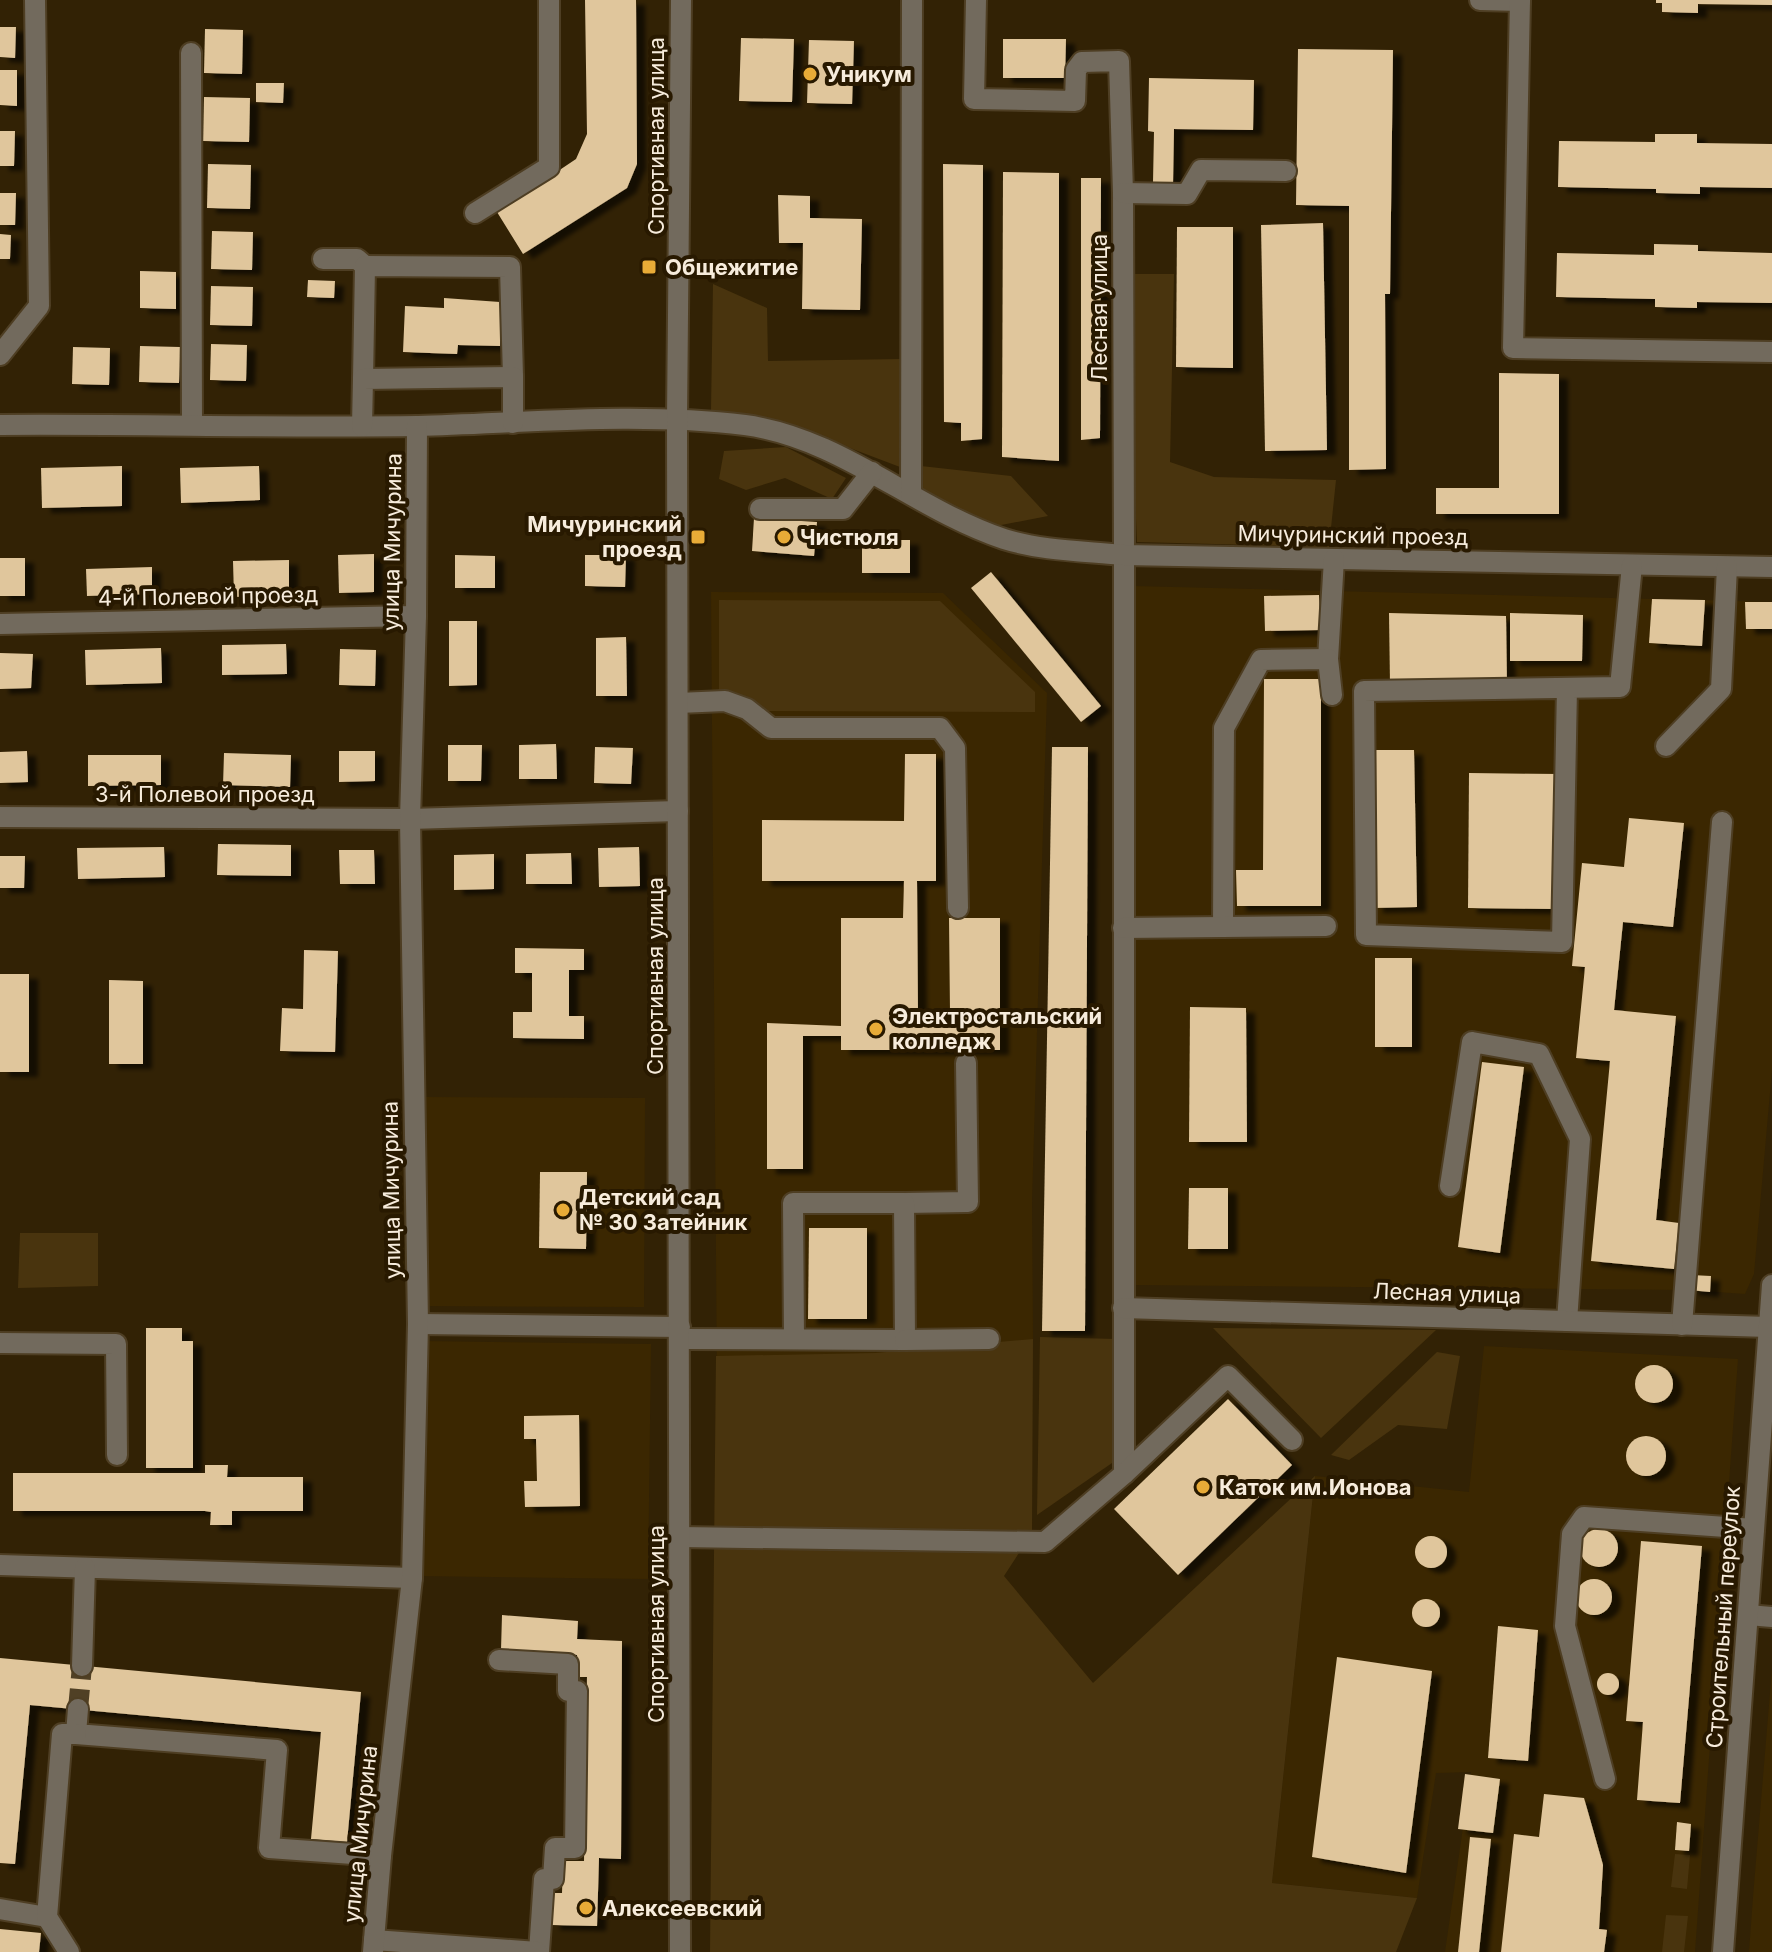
<svg xmlns="http://www.w3.org/2000/svg" width="1772" height="1952" viewBox="0 0 1772 1952" font-family="Inter,sans-serif">
<defs>
<filter id="shadow"><feDropShadow dx="9" dy="5" stdDeviation="2" flood-color="#0009"/></filter>
</defs>
<rect width="100%" height="100%" fill="#322205"/>
<g fill="#3b2701">
<path d="M1134,586L1772,602V1070L1754,1274L1745,1294L1689,1290L1133,1285Z"/>
<path d="M711,592L943,593L1047,693L1032,1201L1033,1339L1027,1525L718,1518Z"/>
<path d="M423,1097L645,1098L644,1307L421,1306Z"/>
<path d="M420,1341L651,1344L648,1579L417,1576Z"/>
<path d="M1484,1346L1738,1359L1695,1952H1445L1471,1772L1436,1773L1417,1898L1272,1883L1315,1476L1469,1492Z"/>
<path d="M1772,1669V1952H1749L1753,1897Z"/>
</g>
<g fill="#49340e">
<path d="M1135,274H1174L1170,462L1214,477L1336,480L1329,547L1137,542L1134,473Z"/>
<path d="M713,284L767,308L768,361L903,359L900,467L789,425L711,410Z"/>
<path d="M786,447L846,478L832,499L785,478L746,490L719,479L724,451Z"/>
<path d="M921,466L1011,476L1048,516L996,526L920,490Z"/>
<path d="M719,600L940,601L1035,692V712L766,711L719,690Z"/>
<path d="M20,1233H98V1286L18,1288Z"/>
<path d="M1213,1328L1436,1330L1321,1438Z"/>
<path d="M1040,1337L1116,1339L1112,1463L1037,1515Z"/>
<path d="M1033,1339L1032,1533L1004,1576L1093,1683L1315,1476L1272,1883L1417,1898L1396,1952H710L716,1356L875,1353Z"/>
<path d="M1437,1352L1460,1356L1447,1429L1398,1425L1349,1460L1331,1455Z"/>
<path d="M1675,1854L1690,1855L1687,1889L1671,1887Z"/>
<path d="M1666,1915L1688,1916L1684,1952H1662Z"/>
</g>
<g fill="#e0c69c" filter="url(#shadow)">
<path d="M585,0H636L637,164L627,188L523,254L497,212L576,159L587,134Z"/>
<path d="M1656,0H1772V5L1698,4V13L1662,12V3H1656Z"/>
<path d="M0,27H16L15,58L0,57Z"/>
<path d="M205,29L243,30L242,74L204,73Z"/>
<path d="M741,38L794,39L792,102L739,101Z"/>
<path d="M1003,39H1066L1065,78H1003Z"/>
<path d="M809,40L854,41L852,104L807,103Z"/>
<path d="M1298,49L1393,50L1390,294H1385L1386,469L1349,470V206L1296,205Z"/>
<path d="M0,70H17V106L0,105Z"/>
<path d="M1149,78L1254,80L1253,130L1174,129L1173,183L1153,182L1154,132L1148,131Z"/>
<path d="M256,83H284L283,103L256,102Z"/>
<path d="M204,97L250,98L249,142L203,141Z"/>
<path d="M0,131H15L14,166H0Z"/>
<path d="M1655,134H1697V143L1772,144V188L1700,187V194L1656,193V189L1558,187L1559,141L1655,142Z"/>
<path d="M208,164L251,165L250,209L207,208Z"/>
<path d="M943,164L983,165L982,439L961,441V423L944,422Z"/>
<path d="M1003,172L1059,173V461L1002,457Z"/>
<path d="M1081,178H1101L1100,438L1081,440Z"/>
<path d="M0,193H16L15,225H0Z"/>
<path d="M778,195L810,196V218L862,219L860,310L802,309L803,243H779Z"/>
<path d="M1323,223L1327,450L1265,451L1261,225Z"/>
<path d="M1177,227H1233V368L1176,367Z"/>
<path d="M212,231L253,232L252,270L211,269Z"/>
<path d="M0,234L11,235L10,259H0Z"/>
<path d="M1654,244L1698,245V251L1772,253V303L1697,302V308L1655,307V299L1556,297L1557,253L1654,255Z"/>
<path d="M140,271L176,272V309L140,308Z"/>
<path d="M308,280L335,281L334,298L307,297Z"/>
<path d="M211,286L253,287L252,326L210,325Z"/>
<path d="M444,298L500,302V346L458,345L457,354L403,352L405,306L444,308Z"/>
<path d="M211,344L247,345L246,381L210,380Z"/>
<path d="M140,346L180,347L179,383L139,382Z"/>
<path d="M73,347L110,348L109,385L72,384Z"/>
<path d="M1499,373L1559,374V514H1436V488H1499Z"/>
<path d="M122,466V506L42,508L41,468Z"/>
<path d="M259,466L260,500L181,503L180,468Z"/>
<path d="M754,518L817,522L814,556L752,551Z"/>
<rect x="862" y="540" width="48" height="33"/>
<path d="M374,554V592L339,593L338,555Z"/>
<path d="M455,555L495,556V588H455Z"/>
<path d="M585,555H626L625,587L585,586Z"/>
<rect x="0" y="558" width="25" height="38"/>
<path d="M289,560V595L234,597L233,561Z"/>
<path d="M152,567V594L87,596L86,569Z"/>
<path d="M991,572L1101,706L1081,722L971,588Z"/>
<path d="M1319,595L1320,630L1265,631L1264,596Z"/>
<path d="M1652,599L1705,600L1702,646L1649,643Z"/>
<path d="M1745,602H1772V629H1746Z"/>
<path d="M1389,613L1506,616L1507,686L1390,685Z"/>
<path d="M1510,613L1583,615L1582,661H1510Z"/>
<path d="M449,621H477V685L449,686Z"/>
<path d="M626,637L627,696H596V638Z"/>
<path d="M286,644L287,674L222,675V645Z"/>
<path d="M161,648L162,683L86,685L85,650Z"/>
<path d="M340,649L376,650L375,686L339,685Z"/>
<path d="M0,653L33,654L31,688L0,689Z"/>
<path d="M1264,679H1321V906H1237L1236,870H1263Z"/>
<path d="M556,744L557,779H519V745Z"/>
<path d="M448,745H482L481,781H448Z"/>
<path d="M595,747L633,748L631,784L594,783Z"/>
<path d="M1052,747H1088L1085,1331H1042Z"/>
<path d="M1375,750H1414L1417,907L1374,908Z"/>
<path d="M27,751L28,782L0,783V752Z"/>
<path d="M339,751H375V781L339,782Z"/>
<path d="M224,753L291,755L290,787L223,785Z"/>
<path d="M905,754H936V881H917L918,1015L950,1013L949,918H1000V1050H841V1036H803V1169H767V1023L841,1026V918H903L904,881H762V820L904,821Z"/>
<path d="M88,755H161V785L88,786Z"/>
<path d="M1469,773L1558,774L1556,909L1468,908Z"/>
<path d="M1629,818L1684,823L1673,927L1623,922L1614,1010L1676,1016L1656,1220L1679,1223L1674,1269L1591,1261L1610,1061L1576,1058L1585,967L1572,966L1582,863L1624,867Z"/>
<path d="M218,844L291,845V876L217,875Z"/>
<path d="M164,847L165,877L78,879L77,848Z"/>
<path d="M639,847L640,886L599,887L598,848Z"/>
<path d="M339,850H374L375,884H340Z"/>
<path d="M571,853L572,884H526V854Z"/>
<path d="M494,854V889L454,890V855Z"/>
<path d="M0,856H25L24,888H0Z"/>
<path d="M515,948L584,949V970H569V1016H584V1039L513,1038V1012H532V973H515Z"/>
<path d="M304,950L338,951L335,1052L280,1051L282,1008L303,1009Z"/>
<rect x="1375" y="958" width="37" height="89"/>
<rect x="0" y="974" width="29" height="98"/>
<path d="M109,980L143,981V1064H109Z"/>
<path d="M1190,1007L1246,1008L1247,1142H1189Z"/>
<path d="M1482,1062L1524,1067L1500,1253L1458,1247Z"/>
<path d="M540,1172H587L586,1249L539,1248Z"/>
<path d="M1189,1188H1228V1249H1188Z"/>
<path d="M809,1228H867V1319H808Z"/>
<path d="M1691,1275L1711,1276L1710,1292L1689,1290Z"/>
<path d="M146,1328H182V1341H193V1468H146Z"/>
<circle cx="1654" cy="1384" r="19"/>
<path d="M1228,1399L1292,1465L1178,1575L1114,1509Z"/>
<path d="M579,1415L580,1506L525,1507L524,1481H537L536,1439H524V1416Z"/>
<circle cx="1646" cy="1456" r="20"/>
<path d="M205,1465H228L227,1477H303V1511H232V1525H210L211,1512L205,1511H13V1473H205Z"/>
<circle cx="1599" cy="1548" r="19"/>
<circle cx="1431" cy="1552" r="16"/>
<path d="M1641,1541L1702,1546L1680,1803L1637,1800L1643,1722L1626,1721Z"/>
<circle cx="1594" cy="1597" r="18"/>
<circle cx="1426" cy="1613" r="14"/>
<path d="M502,1615L578,1621L577,1639L622,1641L621,1859L599,1858L597,1926L551,1925L552,1893H562L563,1861H584L587,1677H578L577,1655L501,1650Z"/>
<path d="M1498,1626L1538,1630L1528,1761L1488,1758Z"/>
<path d="M1337,1657L1432,1671L1406,1873L1312,1857Z"/>
<path d="M0,1658L361,1692L347,1842L311,1839L321,1732L30,1705L15,1864L0,1863Z"/>
<circle cx="1608" cy="1684" r="11"/>
<path d="M1465,1774L1500,1779L1493,1833L1458,1829Z"/>
<path d="M1544,1794L1584,1798L1603,1865L1599,1929L1607,1930L1604,1952H1501L1514,1834L1539,1837Z"/>
<path d="M1677,1822L1691,1824L1689,1851L1675,1850Z"/>
<path d="M1470,1837L1491,1839L1479,1952H1458Z"/>
<path d="M0,1929L41,1933L39,1952H0Z"/>
</g>
<g fill="none" stroke-linecap="round" stroke-linejoin="round">
<path stroke="#504025" stroke-width="20" stroke-dasharray="20 10" stroke-linecap="butt" d="M78,1709L82,1666"/>
<defs>
<g id="minor">
<path d="M976,0L974,99L1075,101L1076,70L1082,62L1119,61L1123,193L1124,555V1474"/>
<path d="M1480,0L1520,1"/>
<path d="M1520,0L1513,348L1772,352"/>
<path d="M191,53L192,424"/>
<path d="M1123,193L1187,194L1201,170L1286,171"/>
<path d="M475,213L549,167V0"/>
<path d="M323,259H357L365,266"/>
<path d="M0,355L39,306L35,0"/>
<path d="M363,379L365,266L510,267L513,377"/>
<path d="M0,425C139,424 279,428 418,426C526,423 637,412 745,425C841,438 914,509 1004,539C1042,551 1085,551 1124,555L1772,567"/>
<path d="M362,426L363,379L513,377V423"/>
<path d="M911,494L912,0"/>
<path d="M760,509H843L872,472"/>
<path d="M0,624L416,616"/>
<path d="M1328,659L1334,559"/>
<path d="M1567,688L1562,942L1366,935L1364,691L1620,687L1632,565"/>
<path d="M678,703L725,701L747,709L771,728H940L955,748L958,908"/>
<path d="M1666,746L1721,689L1727,567"/>
<path d="M0,817L410,819L678,811"/>
<path d="M1223,927L1224,728L1261,660L1328,659L1332,695"/>
<path d="M1123,928L1326,926"/>
<path d="M1450,1186L1472,1042L1539,1054L1580,1139L1567,1321"/>
<path d="M904,1203L968,1202L966,1063"/>
<path d="M1123,1308L1769,1327"/>
<path d="M418,1324L680,1327"/>
<path d="M1682,1325L1722,822"/>
<path d="M680,1339L905,1340L904,1203H793L794,1339"/>
<path d="M905,1340L989,1339"/>
<path d="M0,1343L116,1344L117,1455"/>
<path d="M680,1537L1045,1542L1124,1474L1228,1376L1292,1440"/>
<path d="M0,1565L412,1578"/>
<path d="M1748,1615L1772,1617"/>
<path d="M499,1660L568,1664V1691H577L575,1848H555L553,1879H544L539,1952"/>
<path d="M82,1666L85,1568"/>
<path d="M78,1709L76,1734L277,1750L269,1848L381,1856"/>
<path d="M1605,1779L1565,1626L1572,1534L1584,1517L1754,1529"/>
<path d="M0,1909L47,1917"/>
<path d="M374,1940L537,1952"/>
<path d="M69,1952L47,1917L62,1734H76"/>
<path d="M373,1952L381,1856L412,1578L418,1324L410,819L416,616L417,426"/>
<path d="M680,1952L677,419L681,0"/>
<path d="M1723,1952L1772,1285"/>
</g>
</defs>
<use href="#minor" stroke="#4e3e23" stroke-width="24"/>
<use href="#minor" stroke="#726a5d" stroke-width="20"/>
</g>
<g fill="#e8ab37" stroke="#281900" stroke-width="3">
<circle cx="810" cy="74" r="8"/>
<rect x="641" y="259" width="16" height="16" rx="4"/>
<rect x="690" y="529" width="16" height="16" rx="4"/>
<circle cx="784" cy="537" r="8"/>
<circle cx="876" cy="1029" r="8"/>
<circle cx="563" cy="1210" r="8"/>
<circle cx="1203" cy="1487" r="8"/>
<circle cx="586" cy="1908" r="8"/>
</g>
<g text-anchor="middle" dominant-baseline="central" stroke-width="8" stroke-linejoin="round" paint-order="stroke">
<g font-size="22" font-weight="bold" fill="#f7ecdc" stroke="#281900" text-anchor="start">
<text x="826" y="74">Уникум</text>
<text x="665" y="267">Общежитие</text>
<text x="682" y="524" text-anchor="end">Мичуринский<tspan x="682" dy="25">проезд</tspan></text>
<text x="800" y="537">Чистюля</text>
<text x="892" y="1016">Электростальский<tspan x="892" dy="25">колледж</tspan></text>
<text x="579" y="1197">Детский сад<tspan x="579" dy="25">№ 30 Затейник</tspan></text>
<text x="1219" y="1487">Каток им.Ионова</text>
<text x="602" y="1908">Алексеевский</text>
</g>
<g font-size="22" fill="#f7ecdc" stroke="#281900">
<text transform="translate(656 136) rotate(-90)">Спортивная улица</text>
<text transform="translate(1099 308) rotate(-90)">Лесная улица</text>
<text transform="translate(1353 535) rotate(1)">Мичуринский проезд</text>
<text transform="translate(392 542) rotate(-89)">улица Мичурина</text>
<text transform="translate(208 596) rotate(-1)">4-й Полевой проезд</text>
<text x="205" y="794">3-й Полевой проезд</text>
<text transform="translate(655 976) rotate(-90)">Спортивная улица</text>
<text transform="translate(391 1190) rotate(-91)">улица Мичурина</text>
<text transform="translate(1447 1293) rotate(2)">Лесная улица</text>
<text transform="translate(1723 1617) rotate(-86)">Строительный переулок</text>
<text transform="translate(656 1624) rotate(-90)">Спортивная улица</text>
<text transform="translate(360 1834) rotate(-84)">улица Мичурина</text>
</g>
</g>
</svg>
